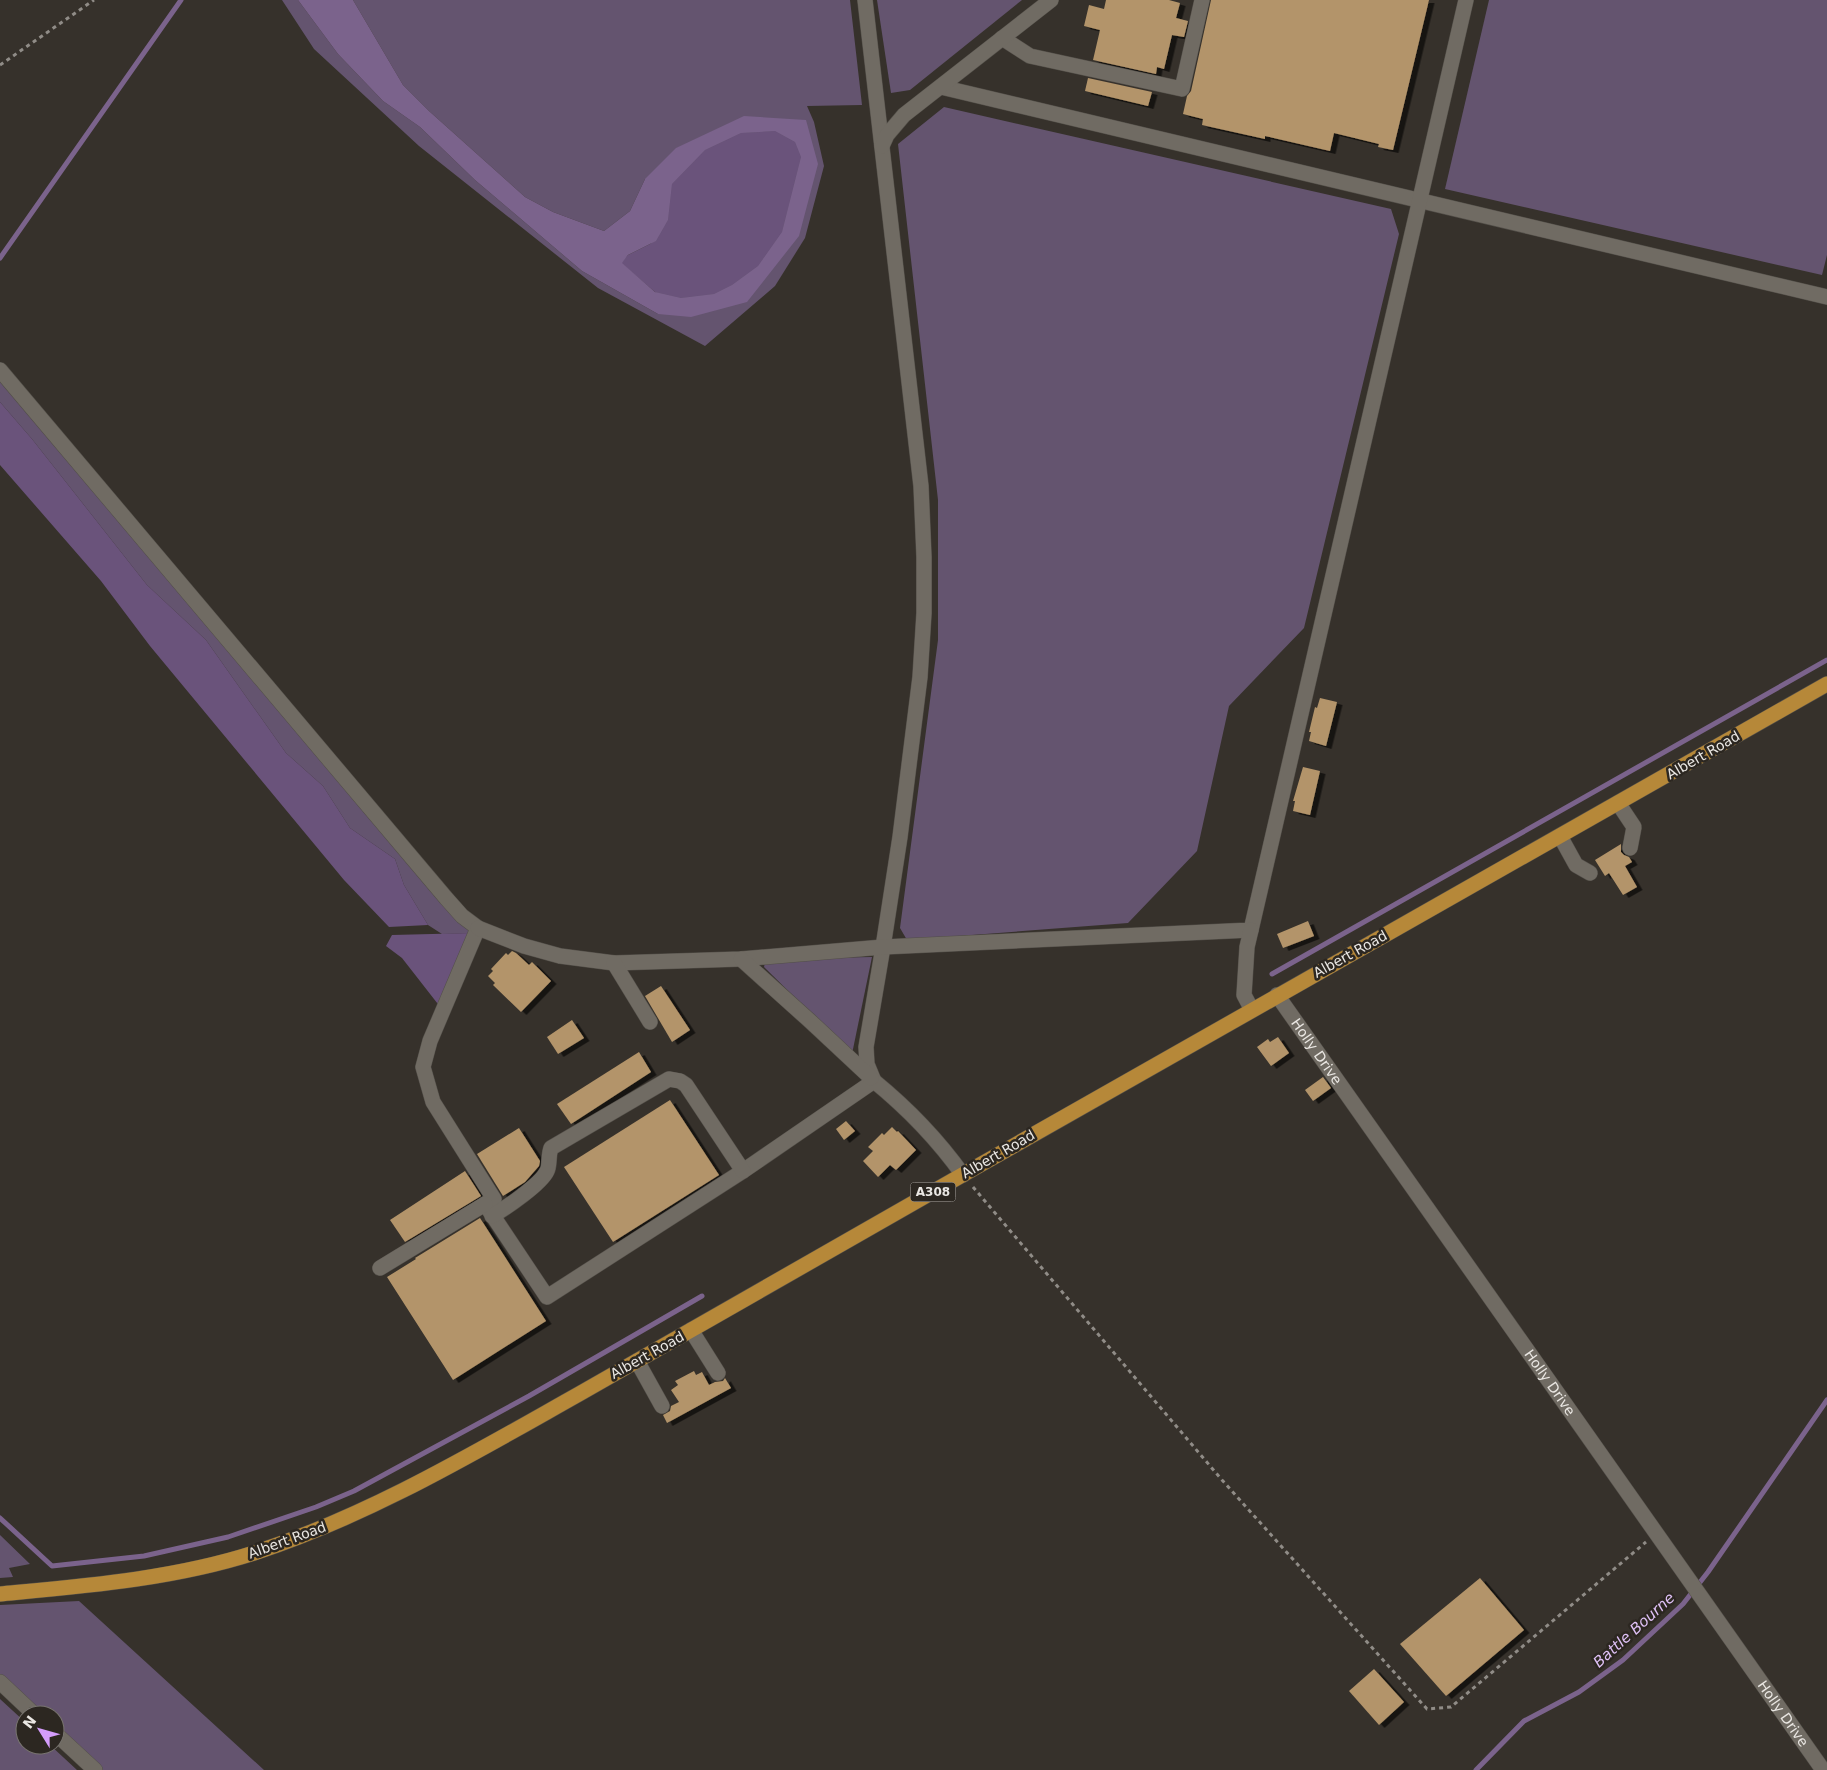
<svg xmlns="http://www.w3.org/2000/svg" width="1827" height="1770" viewBox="0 0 1827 1770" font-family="'DejaVu Sans',sans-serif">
<defs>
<filter id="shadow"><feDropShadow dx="5.5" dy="3" stdDeviation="0" flood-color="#0009"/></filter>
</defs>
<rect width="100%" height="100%" fill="#36312b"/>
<g fill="#64546f">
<path d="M282,0H298L338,54L383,101L420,127L475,180L582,271L658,314L645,179L630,211L604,231L553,212L525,197L429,111L403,85L353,0H850L862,105L807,106L814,122L824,166L805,238L775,286L705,346L598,288L419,146L314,49Z"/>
<path d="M877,0H1022L910,90L891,93Z"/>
<path d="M1489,0H1827V255L1822,275L1445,189Z"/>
<path d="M944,107L1391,209L1399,234L1304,628L1229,706L1197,851L1128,923L907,940L900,928L938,640V500L898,144Z"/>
<path d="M0,379L472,933L442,934L428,925L404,885L395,859L350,828L323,786L286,753L206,640L147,585L32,439L0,402Z"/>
<path d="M872,957L852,1054L764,967L766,959Z"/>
<path d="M0,1535L30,1564L9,1568L13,1577L0,1578Z"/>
<path d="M79,1601L264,1770H99L55,1729V1715H40L0,1678V1605Z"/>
<path d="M0,1699L25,1722V1745H50L77,1770H0Z"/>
</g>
<g fill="#6a537b">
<path d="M775,131L795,142L801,157L782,232L758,266L732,285L714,294L681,298L655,292L621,263L628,255L656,241L668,220L672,184L705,150L741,133Z"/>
<path d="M0,402L32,439L147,585L206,640L286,753L323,786L350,828L395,859L404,885L428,925L389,927L344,880L150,646L101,581L0,465Z"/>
<path d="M472,933L441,1008L402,958L386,946L392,935Z"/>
</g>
<path fill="#7b638c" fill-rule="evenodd" d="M298,0H353L403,85L429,111L525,197L553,212L604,231L630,211L645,179L676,148L744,116L806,120L818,164L799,236L747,302L691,317L658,314L582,271L475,180L420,127L383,101L338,54ZM775,131L795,142L801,157L782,232L758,266L732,285L714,294L681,298L655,292L622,263L628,255L656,241L668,220L672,184L705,150L741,133Z"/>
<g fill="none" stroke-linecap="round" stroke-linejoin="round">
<g stroke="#7b638c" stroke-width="5">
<path d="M0,258L181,0"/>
<path d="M1272,974L1827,660"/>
<path d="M0,1518L52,1566L144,1556L228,1537L316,1507L354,1491L529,1396L702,1296"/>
<path d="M1476,1770L1524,1721L1579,1692L1623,1660L1683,1604L1708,1572L1827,1400"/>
</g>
</g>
<g fill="#b3946a" filter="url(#shadow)">
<path d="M1106,0H1169L1180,3L1176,18L1188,21L1184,37L1172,35L1164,69L1157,67L1156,74L1093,60L1100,30L1084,26L1089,5L1104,9Z"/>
<path d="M1211,0H1429L1393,150L1378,147L1379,144L1334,133L1330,151L1265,136V139L1202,125L1203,119L1183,114L1187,96L1191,91Z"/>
<path d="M1088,78L1152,92L1148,106L1085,91Z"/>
<path d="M1320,698L1337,702L1326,746L1309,741L1311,732H1309L1315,707L1317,708Z"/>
<path d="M1303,767L1320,771L1310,815L1293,811L1295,801H1293Z"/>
<path d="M1621,844V852L1624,855L1629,857L1632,862L1625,866L1637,887L1623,895L1609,873L1605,876L1595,860Z"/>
<path d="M1308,921L1314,936L1283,948L1277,934Z"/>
<path d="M512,951L516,953L529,965L532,962L551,981L521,1012L493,985L495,983L488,976L493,971L491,969L506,953L508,955Z"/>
<path d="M661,986L690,1030L672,1042L645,996Z"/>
<path d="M572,1020L584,1038L558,1054L547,1037Z"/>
<path d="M1278,1037L1289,1053L1271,1066L1257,1047L1268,1039L1270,1042Z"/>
<path d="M639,1052L651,1072L571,1124L557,1104Z"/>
<path d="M1323,1077L1331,1088L1313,1101L1305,1090Z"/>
<path d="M670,1100L719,1175L613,1242L564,1167Z"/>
<path d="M846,1121L855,1131L844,1140L836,1129Z"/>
<path d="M892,1127L897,1132L898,1131L916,1150L896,1170L890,1165L878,1177L863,1161L873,1151L868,1147L882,1133L884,1135Z"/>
<path d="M519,1128L540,1161L539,1166L525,1182L503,1196L477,1154Z"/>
<path d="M465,1171L481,1196L405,1242L390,1220Z"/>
<path d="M480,1218L546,1321L453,1380L387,1277L416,1259L415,1258Z"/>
<path d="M694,1371L696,1375L702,1372L709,1385L715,1382L723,1381L725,1378L731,1388L667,1423L663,1415L670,1411L671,1406L679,1402L671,1390L678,1385L675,1381Z"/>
<path d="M1480,1578L1524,1630L1446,1696L1400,1644Z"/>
<path d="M1374,1669L1404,1702L1379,1725L1349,1691Z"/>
</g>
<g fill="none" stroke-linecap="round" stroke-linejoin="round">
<defs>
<g id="minor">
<path d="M865,0L921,486L924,557V613L920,677L900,837L883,947L866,1047L867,1064L874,1081"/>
<path d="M1002,38L1030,56L1182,89L1202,0"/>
<path d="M941,87L1827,297"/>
<path d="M882,146L887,135L904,115L1051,0"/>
<path d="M0,370L446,898L462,916L478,928L430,1041L423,1067L433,1102L494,1199L485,1204L547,1297L743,1171L874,1081C907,1108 938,1140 963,1175"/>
<path d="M1618,803L1634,827L1630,848"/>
<path d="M1560,836L1576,865L1590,873"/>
<path d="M478,928L524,946L560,956L614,963L741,959L883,947L1251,930L1466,0"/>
<path d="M1251,930L1247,947L1244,995L1252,1010"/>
<path d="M741,959L810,1021L871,1078"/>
<path d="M614,963L650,1022"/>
<path id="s1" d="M1277,995L1823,1770"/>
<path d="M492,1216C506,1208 541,1184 547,1171C550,1166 548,1156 551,1148L669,1079L680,1081L686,1085L743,1171"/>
<path d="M380,1268L485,1204"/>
<path d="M691,1330L718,1373"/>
<path d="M637,1361L662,1406"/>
<path d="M0,1682L35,1715"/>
<path d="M55,1733L95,1770"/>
</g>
<path id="major" d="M0,1594C85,1586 173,1579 254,1553C370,1515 474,1453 579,1394C708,1321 836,1247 964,1174C1252,1010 1540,847 1827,684"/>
</defs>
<use href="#minor" stroke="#534f49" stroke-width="16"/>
<use href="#major" stroke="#534f49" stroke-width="16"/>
<g stroke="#908c87" stroke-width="3" stroke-dasharray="4 4" stroke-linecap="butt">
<path d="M0,65L94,0"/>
<path d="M973,1187L1222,1480L1427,1709L1451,1707L1646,1542"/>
</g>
<use href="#minor" stroke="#706b63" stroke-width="15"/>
<use href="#major" stroke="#b68839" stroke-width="15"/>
</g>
<g text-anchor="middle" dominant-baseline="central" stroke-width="5" stroke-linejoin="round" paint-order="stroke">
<rect fill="#2c2721" stroke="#b1ada9" stroke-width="1" x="910.5" y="1182.5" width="45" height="19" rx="4"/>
<g font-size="12" font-weight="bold" fill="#eae7e3">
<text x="933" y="1192">A308</text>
</g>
<g font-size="14" fill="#eae7e3" stroke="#2c2721">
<text transform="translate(1703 755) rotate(-30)">Albert Road</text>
<text transform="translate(1350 954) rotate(-29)">Albert Road</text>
<text stroke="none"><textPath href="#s1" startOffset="69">Holly Drive</textPath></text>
<text transform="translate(998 1154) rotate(-30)">Albert Road</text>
<text transform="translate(647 1355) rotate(-29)">Albert Road</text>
<text stroke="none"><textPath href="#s1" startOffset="474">Holly Drive</textPath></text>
<text transform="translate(287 1540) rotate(-20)">Albert Road</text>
<text stroke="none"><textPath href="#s1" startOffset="879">Holly Drive</textPath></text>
</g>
<g font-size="15" font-style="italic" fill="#dfc1f6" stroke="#2c2721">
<text transform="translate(1634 1630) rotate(-42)">Battle Bourne</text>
</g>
</g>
<g transform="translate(40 1730) rotate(307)"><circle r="24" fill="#2c2721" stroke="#78746f"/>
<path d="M0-4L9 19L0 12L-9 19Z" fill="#d49cfb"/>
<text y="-8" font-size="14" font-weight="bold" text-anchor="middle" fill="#eae7e3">N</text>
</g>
</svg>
